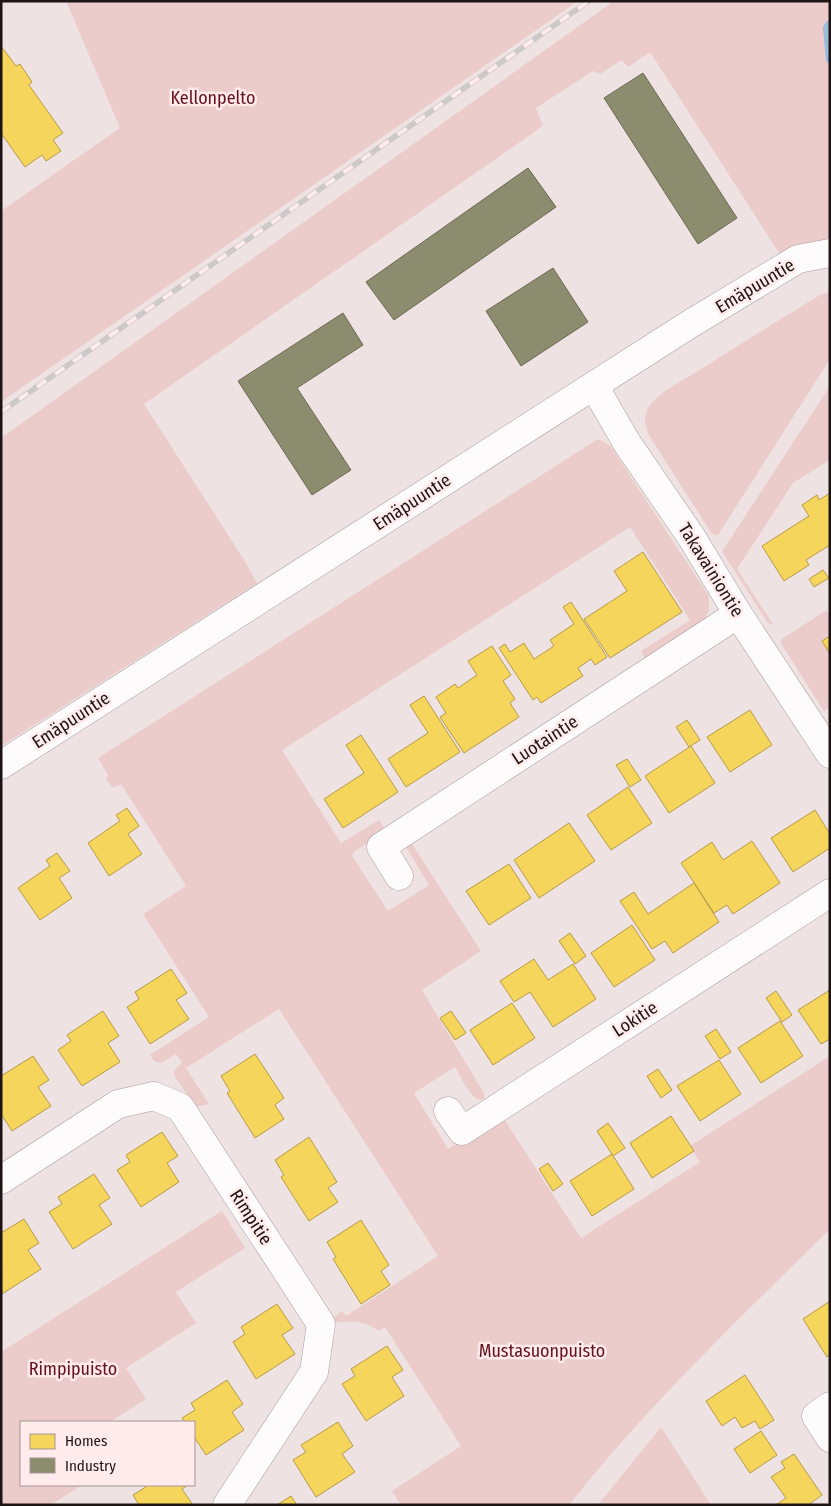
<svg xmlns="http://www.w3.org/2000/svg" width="831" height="1506" viewBox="0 0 831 1506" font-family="'Fira Sans Condensed',sans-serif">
<rect width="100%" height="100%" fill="#efe2e2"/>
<g fill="#ebcccb">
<path d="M66,1H578L1,402V211L120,128Z"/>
<path d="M614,1H830V239L781,256L650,52L628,67L622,60L600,74L593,71L536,108L543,126L144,404L246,563L257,583L1,746V438Z"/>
<path d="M830,292V359L718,535L712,534L650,437C646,427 642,419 648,408C655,394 689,377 703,368C742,343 781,319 820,295Z"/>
<path d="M830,386V460L793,483L737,569L773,624L768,623L723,553V550Z"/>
<path d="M598,439L610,445L709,596V610L704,623L652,660L645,658L641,651L690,620L630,527L282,750L341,843L379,820L386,831L355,851L352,856L388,911L429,885L406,847L410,843L412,844L481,951L422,990L484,1093V1098L482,1100C469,1099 461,1076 455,1067L414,1093L448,1149L499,1117L504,1119L581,1238L700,1162L690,1146L830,1056V1229C740,1318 648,1405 569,1505H401L392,1491L461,1446L385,1327L379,1331C361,1319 352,1321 332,1323L331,1320L342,1311L346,1316L438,1256L279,1009L186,1068L209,1104L200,1106H195L174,1075V1071L182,1062L176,1054L161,1063L154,1061L150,1055L209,1017L143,914L186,886L121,784L113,788L106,779L108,775L98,758Z"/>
<path d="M827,611L830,615V636L822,642L830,654V707L824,711L780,642L782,639L822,613Z"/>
<path d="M222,1211L245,1248L176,1292L196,1323L126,1368L146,1399L110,1422H21V1485H82L51,1505H1V1352Z"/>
<path d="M661,1427L711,1505H598Z"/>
</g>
<g fill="#f6d55c" stroke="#b59b47">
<path d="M1,46L16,66L20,64L32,82L29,85L63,133L53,140L61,151L46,161L42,155L25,167L1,133Z"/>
<path d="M830,493V545L806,560L809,565L784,581L762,546L809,516L802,505L817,495L819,500Z"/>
<path d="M643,552L682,612L610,658L584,619L627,591L614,571Z"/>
<path d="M823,570L829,578L814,587L809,579Z"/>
<path d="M571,602L607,657L595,665L591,659L578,668L583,676L541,703L537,697L533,700L499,648L505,644L510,652L524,643L534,659L554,646L550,640L574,624L563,607Z"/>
<path d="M830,636V654L822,641Z"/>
<path d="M492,646L511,675L503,681L515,699L510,703L519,717L464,753L440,717L446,713L436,697L455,684L458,688L477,675L468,661Z"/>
<path d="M424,696L460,752L406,787L388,759L428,733L410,705Z"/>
<path d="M750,710L772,745L730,772L707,737Z"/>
<path d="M687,720L700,740L689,747L676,727Z"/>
<path d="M361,735L398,792L343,828L324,799L364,773L346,745Z"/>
<path d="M691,746L715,783L669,813L645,776Z"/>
<path d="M627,759L641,780L630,787L616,765Z"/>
<path d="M628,787L652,823L611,850L587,815Z"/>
<path d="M127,808L139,826L128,834L142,854L109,876L88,843L120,821L116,815Z"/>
<path d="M815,810L830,834V848L793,872L771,838Z"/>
<path d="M569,823L595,861L539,898L514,860Z"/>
<path d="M752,841L780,883L733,914L727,905L714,913L681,863L712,842L723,860Z"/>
<path d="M57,853L70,871L59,878L72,898L40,920L18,888L50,866L46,860Z"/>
<path d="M509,864L531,898L489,925L466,891Z"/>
<path d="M694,883L719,922L673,953L665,941L652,949L620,901L634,892L648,914Z"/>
<path d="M632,925L655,960L614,987L591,953Z"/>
<path d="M570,933L586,956L575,964L559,941Z"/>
<path d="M534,959L548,980L573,964L596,999L553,1027L530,992L514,1002L500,981Z"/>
<path d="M171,969L187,993L176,1000L189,1019L150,1044L127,1007L139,999L135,992Z"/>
<path d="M830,990V1039L821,1044L798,1010Z"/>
<path d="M776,991L792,1015L782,1022L766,998Z"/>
<path d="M512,1003L535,1038L493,1065L470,1030Z"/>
<path d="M103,1011L119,1036L108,1043L120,1062L82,1086L58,1050L71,1041L67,1035Z"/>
<path d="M451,1011L466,1033L455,1040L440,1018Z"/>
<path d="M780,1021L803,1056L761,1083L738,1048Z"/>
<path d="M716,1029L731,1052L720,1059L705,1036Z"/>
<path d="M255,1054L284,1098L275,1105L284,1119L255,1138L227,1093L230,1091L221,1076Z"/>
<path d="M33,1056L49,1080L38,1087L51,1106L12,1131L1,1114V1076Z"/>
<path d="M719,1060L741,1094L700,1121L677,1086Z"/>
<path d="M658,1069L672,1090L661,1098L647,1076Z"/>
<path d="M671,1116L694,1151L652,1178L630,1143Z"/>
<path d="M608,1123L625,1148L613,1156L597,1131Z"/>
<path d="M162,1132L178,1156L167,1163L179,1182L141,1207L117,1170L130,1162L126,1155Z"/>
<path d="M309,1137L337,1182L328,1188L338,1202L309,1221L281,1177L284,1175L275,1160Z"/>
<path d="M612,1154L634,1189L592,1216L570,1181Z"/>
<path d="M548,1163L563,1184L553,1191L539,1169Z"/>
<path d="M94,1174L110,1198L99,1205L112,1224L73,1249L49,1212L62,1204L58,1197Z"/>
<path d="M24,1219L39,1243L28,1250L41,1269L2,1294L1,1233Z"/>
<path d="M361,1220L389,1265L381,1271L390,1285L361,1304L333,1259L336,1257L327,1242Z"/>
<path d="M830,1301V1355L827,1357L803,1319Z"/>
<path d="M277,1304L293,1328L282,1335L295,1354L256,1379L233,1342L245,1334L241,1327Z"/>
<path d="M387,1346L403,1370L392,1377L404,1396L366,1421L342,1384L355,1376L351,1369Z"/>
<path d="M745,1375L774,1420L760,1429L755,1421L742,1428L735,1417L722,1426L706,1401Z"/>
<path d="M227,1380L243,1404L232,1412L244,1430L206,1455L194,1437V1422H185L182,1418L195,1410L191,1403Z"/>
<path d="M338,1422L353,1446L342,1454L355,1472L316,1497L293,1460L306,1452L301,1445Z"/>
<path d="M761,1431L777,1455L750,1473L734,1449Z"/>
<path d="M794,1454L822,1495L808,1505H776L786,1498L771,1477L785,1468L781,1462Z"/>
<path d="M144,1485H188L182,1489L193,1505H139L133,1495L146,1487Z"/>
<path d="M291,1496L297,1505H277Z"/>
</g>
<g fill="#8c8c6e" stroke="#6b6853">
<path d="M643,73L737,218L698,244L604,98Z"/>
<path d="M528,168L556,207L394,320L366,282Z"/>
<path d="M553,268L588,322L521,366L486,311Z"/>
<path d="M343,313L363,345L297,388L351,470L312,495L238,381Z"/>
</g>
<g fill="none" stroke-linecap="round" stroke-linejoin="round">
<path stroke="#9abbd9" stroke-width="8" d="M830,24L827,28L830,59"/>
<defs>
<g id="minor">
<path d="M594,386L627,443L692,538L738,614L830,754"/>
<path d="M1,765L690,324L798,259L830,253"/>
<path d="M399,876L381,847L738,614"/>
<path d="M448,1111L462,1131L830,893"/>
<path d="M1,1180L118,1104L154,1096L180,1107L321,1324L314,1372L227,1505"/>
<path d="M830,1406L816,1416L830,1438"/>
</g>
</defs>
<use href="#minor" stroke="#a89e9e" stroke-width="29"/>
<use href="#minor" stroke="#fdfbfb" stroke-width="28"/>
<defs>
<path id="rail" d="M1,412L589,1"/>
</defs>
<use href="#rail" stroke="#cdc9c9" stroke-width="5.5"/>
<use href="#rail" stroke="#ffebeb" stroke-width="4" stroke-dasharray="11" stroke-linecap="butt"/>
</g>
<g text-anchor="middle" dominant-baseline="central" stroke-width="5" stroke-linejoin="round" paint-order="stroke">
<g font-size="18" fill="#64121d" stroke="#ffebeb">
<text x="213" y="98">Kellonpelto</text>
<text x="542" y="1351">Mustasuonpuisto</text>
<text x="73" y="1369">Rimpipuisto</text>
</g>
<g font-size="18" fill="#1d1515" stroke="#ffebeb">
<text transform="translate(755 286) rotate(-31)">Emäpuuntie</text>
<text transform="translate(412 502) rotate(-33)">Emäpuuntie</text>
<text transform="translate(711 570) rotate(58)">Takavainiontie</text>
<text transform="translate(71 720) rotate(-33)">Emäpuuntie</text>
<text transform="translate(545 740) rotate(-33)">Luotaintie</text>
<text transform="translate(635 1019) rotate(-33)">Lokitie</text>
<text transform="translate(251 1217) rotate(57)">Rimpitie</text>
</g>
</g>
<rect width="831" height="1506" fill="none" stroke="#1d1515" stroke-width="5"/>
<rect x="20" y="1421" width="175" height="65" fill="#ffebeb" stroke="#a59595"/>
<rect x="30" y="1434" width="25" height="15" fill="#f6d55c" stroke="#a59595"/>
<text x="65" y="1446" font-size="15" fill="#1d1515">Homes</text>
<rect x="30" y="1458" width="25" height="15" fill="#8c8c6e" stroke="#a59595"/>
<text x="65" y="1471" font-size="15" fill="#1d1515">Industry</text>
</svg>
